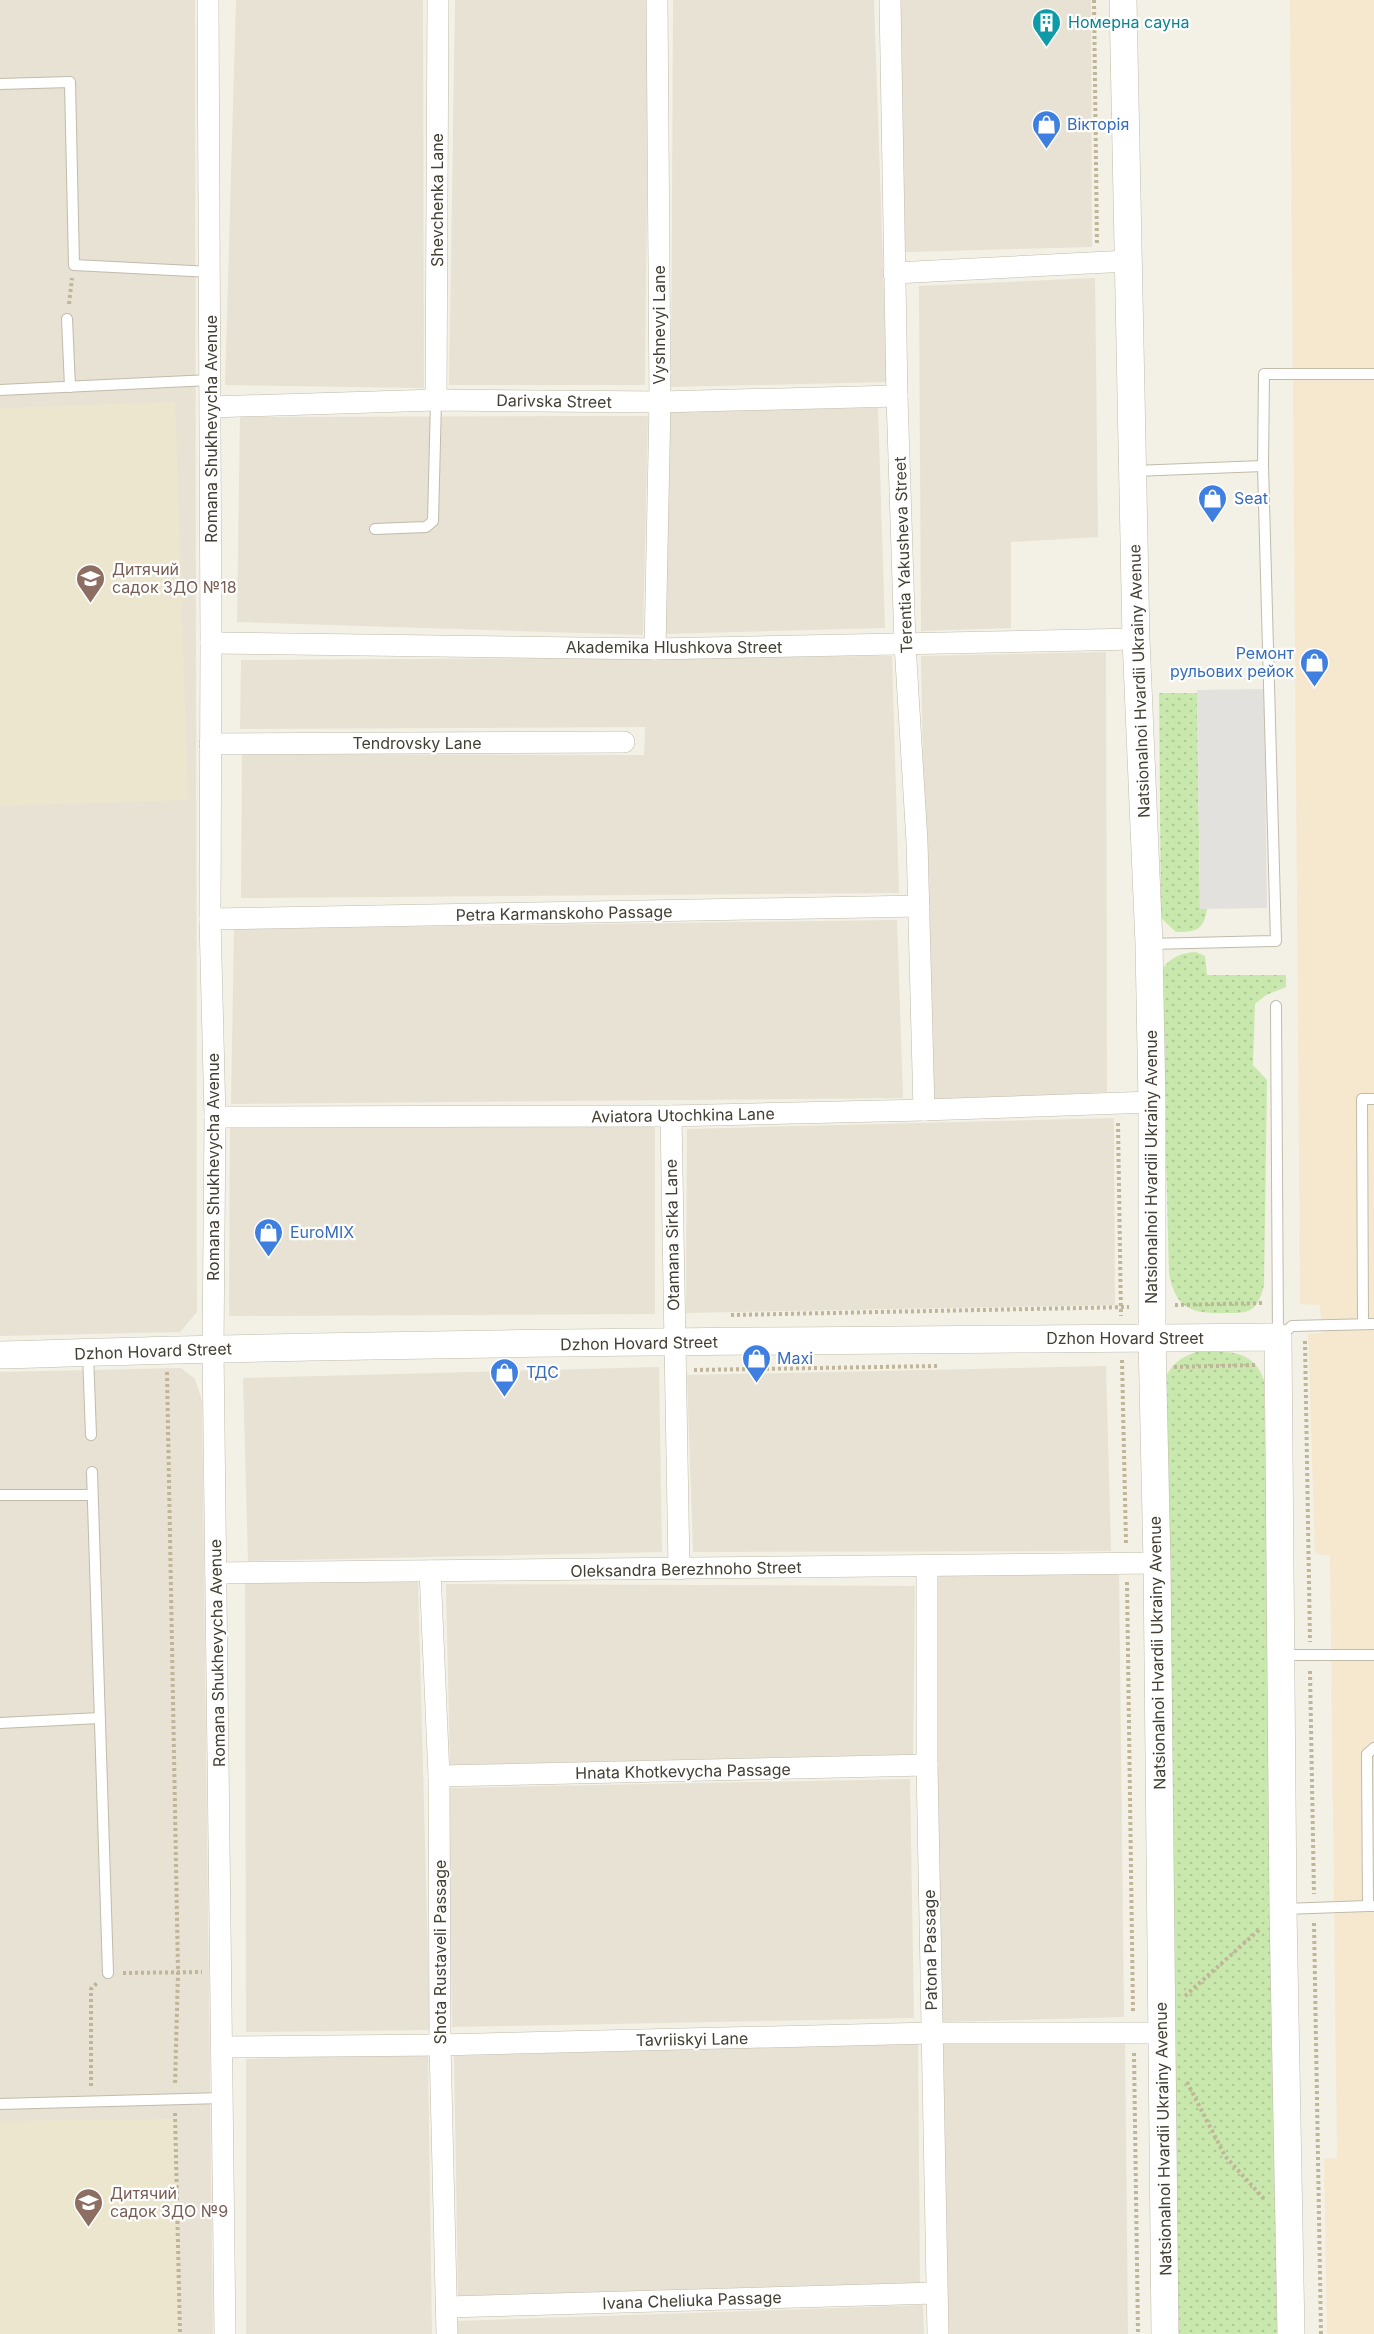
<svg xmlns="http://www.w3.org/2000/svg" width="1374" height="2334" viewBox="0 0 1374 2334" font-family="Inter,sans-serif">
<defs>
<pattern id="grass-dots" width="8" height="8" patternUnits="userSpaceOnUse" patternTransform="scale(1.5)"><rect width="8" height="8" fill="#c9e8ad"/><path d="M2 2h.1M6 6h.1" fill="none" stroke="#aec895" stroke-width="1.8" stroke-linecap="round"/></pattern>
</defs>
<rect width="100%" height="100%" fill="#f3f0e5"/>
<g fill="#e7e2d3">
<path d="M0,0H195L197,1312L180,1332L0,1336Z"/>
<path d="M236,0H423L424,388L225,385Z"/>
<path d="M455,0H649L645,385H449Z"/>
<path d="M673,0H874L887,382L671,387Z"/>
<path d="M900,0H1091L1092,247L905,252Z"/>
<path d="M1095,278L1098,537L1011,542V628L921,631L919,286Z"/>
<path d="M878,408L885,628L664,634L670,410Z"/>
<path d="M648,416L643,635L237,622L240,417Z"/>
<path d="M1106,652L1107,1092L929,1102L921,656Z"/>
<path d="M892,656L899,893L241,898L242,754L644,755L645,727L240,729L241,660Z"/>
<path d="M897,920L903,1098L231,1104L234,929Z"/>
<path d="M1114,1118L1115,1305L686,1313L687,1129Z"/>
<path d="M230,1123L655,1125V1314L229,1316Z"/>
<path d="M1106,1366L1111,1551L693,1552L687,1375Z"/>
<path d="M659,1367L662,1552L248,1561L243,1378Z"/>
<path d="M181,1368L195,1379L202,1401L213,2334H0V1372Z"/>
<path d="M1119,1570L1124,2017L942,2022L933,1574Z"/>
<path d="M418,1581L430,2030L246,2032L245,1582Z"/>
<path d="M446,1584L915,1586L913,1755L450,1765Z"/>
<path d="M910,1779L914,2018L452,2027L449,1788Z"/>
<path d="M918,2041L920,2284L458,2297L454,2056Z"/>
<path d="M1125,2041L1128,2334H947L943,2044Z"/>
<path d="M428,2054L432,2334H246V2059Z"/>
<path d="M923,2305L924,2334H456V2321Z"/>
</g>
<path fill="#f5e8cf" d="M1290,0H1374V2334H1327L1324,2159L1337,2158L1330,1555L1315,1554L1308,1334L1322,1333L1320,1305L1300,1304V1293Z"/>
<g fill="#ece6ce">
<path d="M175,402L188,800L0,806V408Z"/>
<path d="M177,2119L180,2334H0V2121Z"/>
</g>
<g fill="url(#grass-dots)">
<path d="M1159,693H1197L1200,908L1207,909C1204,930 1196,932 1176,932L1162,919L1161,912Z"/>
<path d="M1196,952L1205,956L1207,975H1286V987L1266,995L1255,1004L1253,1065L1267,1080L1264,1285C1262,1293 1260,1301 1254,1307C1247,1314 1237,1313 1227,1313C1194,1314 1175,1310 1169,1273L1161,970C1172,957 1180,953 1196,952Z"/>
<path d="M1196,1352C1225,1352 1252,1347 1264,1380L1280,2334H1177L1166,1376C1174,1362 1182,1357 1196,1352Z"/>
</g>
<path fill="#e3e1dd" d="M1264,689L1267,908L1200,909L1197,690Z"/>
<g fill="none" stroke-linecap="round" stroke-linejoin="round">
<defs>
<g id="service">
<path d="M0,84L70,82L74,265L211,272"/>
<path d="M67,319L70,387"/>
<path d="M0,390L210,380"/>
<path d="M1134,471L1263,466L1264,374H1374"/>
<path d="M375,529L426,527L433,521L436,400"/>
<path d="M1149,944L1276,941L1263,466"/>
<path d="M1276,1006L1278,1337"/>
<path d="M1363,1324L1362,1099H1374"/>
<path d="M1279,1337L1292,1326L1374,1324"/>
<path d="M88,1354L91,1435"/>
<path d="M92,1472L108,1973"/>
<path d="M0,1495H92"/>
<path d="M1282,1655H1374"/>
<path d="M0,1723L100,1718"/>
<path d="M1374,1748L1367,1754L1368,1906H1374"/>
<path d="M1284,1909L1368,1906"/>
<path d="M0,2104L222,2098"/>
</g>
<g id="minor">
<path d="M208,0L211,643L210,919L215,1117L213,1349L225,2334"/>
<path d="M890,0L897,396L905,644L917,842L924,1110"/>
<path d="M894,273L1128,261"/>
<path d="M436,400L438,0"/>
<path d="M211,407L436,400L660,402L897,396"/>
<path d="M211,643L655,649L1136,639"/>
<path d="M655,649L660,402L657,0"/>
<path d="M210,744L624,742"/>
<path d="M210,919L919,906"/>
<path d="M671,1116L679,1569"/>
<path d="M215,1117L671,1116L924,1110L1152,1102"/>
<path d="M927,1566V1765L938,2334"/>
<path d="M430,1571L439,1776L440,2045L447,2334"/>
<path d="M216,1573L1157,1563"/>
<path d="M439,1776L927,1765"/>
<path d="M222,2047L440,2045L931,2033H1162"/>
<path d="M447,2307L936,2293"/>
</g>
<g id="tertiary">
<path d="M1123,0L1136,639L1149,944L1152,1102V1338L1157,1563L1165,2334"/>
<path d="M0,1355C426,1341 852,1341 1278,1337L1283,1909L1291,2334"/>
</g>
</defs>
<use href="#service" stroke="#c1bbaa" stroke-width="12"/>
<use href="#minor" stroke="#c1bbaa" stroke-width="22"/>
<use href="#tertiary" stroke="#c1bbaa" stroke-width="28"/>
<g stroke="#c0b598" stroke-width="4" stroke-dasharray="3 3" stroke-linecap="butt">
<path d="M1094,0L1097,244"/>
<path d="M69,304L72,278"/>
<path d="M1118,1123L1121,1316"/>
<path d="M1175,1305L1264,1303"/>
<path d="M731,1315L1129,1307"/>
<path d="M1305,1341L1310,1642"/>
<path d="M1122,1360L1126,1544"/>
<path d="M1174,1367L1257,1365"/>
<path d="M694,1370L938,1366"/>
<path d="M167,1372L178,1972L175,2084"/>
<path d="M1127,1582L1133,2012"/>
<path d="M1310,1671L1314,1894"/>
<path d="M1314,1923L1321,2334"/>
<path d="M123,1973L202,1972"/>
<path d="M1185,1996L1260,1929"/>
<path d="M1134,2053L1138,2334"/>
<path d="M1187,2082L1225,2156L1265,2200"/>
<path d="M91,2086V1989L98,1982"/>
<path d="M175,2113L180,2334"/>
</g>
<use href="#service" stroke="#fff" stroke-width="10"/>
<use href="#minor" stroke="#fff" stroke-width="21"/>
<use href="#tertiary" stroke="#fff" stroke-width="27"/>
</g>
<defs>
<symbol id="building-pin" viewBox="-11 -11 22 30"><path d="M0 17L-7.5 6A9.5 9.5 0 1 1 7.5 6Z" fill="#0f9aa8" stroke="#fff"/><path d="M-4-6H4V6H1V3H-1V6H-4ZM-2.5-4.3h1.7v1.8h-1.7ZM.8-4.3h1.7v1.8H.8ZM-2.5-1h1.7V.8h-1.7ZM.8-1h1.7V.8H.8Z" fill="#fff"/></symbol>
<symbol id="shop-pin" viewBox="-11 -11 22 30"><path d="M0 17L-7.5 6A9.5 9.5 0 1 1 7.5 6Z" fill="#3f7fe0" stroke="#fff"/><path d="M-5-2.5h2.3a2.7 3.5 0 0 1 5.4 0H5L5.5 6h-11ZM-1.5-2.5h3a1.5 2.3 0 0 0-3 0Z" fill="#fff"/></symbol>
<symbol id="school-pin" viewBox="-11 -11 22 30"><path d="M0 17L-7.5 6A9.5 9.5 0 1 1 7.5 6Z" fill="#8d6e63" stroke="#fff"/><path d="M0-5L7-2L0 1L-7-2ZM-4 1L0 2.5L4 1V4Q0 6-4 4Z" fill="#fff"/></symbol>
</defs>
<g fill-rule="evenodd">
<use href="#building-pin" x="1030" y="6" width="33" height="45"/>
<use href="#shop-pin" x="1030" y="108" width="33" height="45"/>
<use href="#shop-pin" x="1196" y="482" width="33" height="45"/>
<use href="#school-pin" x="74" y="562" width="33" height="45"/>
<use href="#shop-pin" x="1298" y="646" width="33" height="45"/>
<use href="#shop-pin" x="252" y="1216" width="33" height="45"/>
<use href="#shop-pin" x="740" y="1342" width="33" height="45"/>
<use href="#shop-pin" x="488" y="1356" width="33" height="45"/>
<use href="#school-pin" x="72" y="2186" width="33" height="45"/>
</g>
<g text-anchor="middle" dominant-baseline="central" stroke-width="4.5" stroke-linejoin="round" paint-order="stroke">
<g font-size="16" fill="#0d838f" stroke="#fff" text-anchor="start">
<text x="1068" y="22">Номерна сауна</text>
</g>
<g font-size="16" fill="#366cbe" stroke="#fff" text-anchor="start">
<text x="1067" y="124">Вікторія</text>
<text x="1234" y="498">Seat</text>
<text x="1294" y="653" text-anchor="end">Ремонт<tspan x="1294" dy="18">рульових рейок</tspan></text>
<text x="290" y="1232">EuroMIX</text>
<text x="777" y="1358">Maxi</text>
<text x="526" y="1372">ТДС</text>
</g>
<g font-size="16" fill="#454034" stroke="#fff">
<text transform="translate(437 200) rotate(-90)">Shevchenka Lane</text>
<text transform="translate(659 325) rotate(-90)">Vyshnevyi Lane</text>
<text transform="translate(554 401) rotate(1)">Darivska Street</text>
<text transform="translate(211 429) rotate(-90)">Romana Shukhevycha Avenue</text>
<text transform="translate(903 555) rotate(-92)">Terentia Yakusheva Street</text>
<text x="674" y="647">Akademika Hlushkova Street</text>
<text transform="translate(1139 681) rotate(-92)">Natsionalnoi Hvardii Ukrainy Avenue</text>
<text x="417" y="743">Tendrovsky Lane</text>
<text transform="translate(564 913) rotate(-1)">Petra Karmanskoho Passage</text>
<text transform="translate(683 1115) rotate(-1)">Aviatora Utochkina Lane</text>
<text transform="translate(213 1167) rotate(-90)">Romana Shukhevycha Avenue</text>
<text transform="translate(1151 1167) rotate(-90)">Natsionalnoi Hvardii Ukrainy Avenue</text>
<text transform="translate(672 1235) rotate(-91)">Otamana Sirka Lane</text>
<text x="1125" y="1338">Dzhon Hovard Street</text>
<text transform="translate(639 1343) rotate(-1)">Dzhon Hovard Street</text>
<text transform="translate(153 1351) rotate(-2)">Dzhon Hovard Street</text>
<text transform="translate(686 1569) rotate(-1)">Oleksandra Berezhnoho Street</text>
<text transform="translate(217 1653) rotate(-91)">Romana Shukhevycha Avenue</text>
<text transform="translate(1157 1653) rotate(-91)">Natsionalnoi Hvardii Ukrainy Avenue</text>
<text transform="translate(683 1771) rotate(-1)">Hnata Khotkevycha Passage</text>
<text transform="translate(930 1950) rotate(-91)">Patona Passage</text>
<text transform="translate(440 1952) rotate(-90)">Shota Rustaveli Passage</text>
<text transform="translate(692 2039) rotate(-1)">Tavriiskyi Lane</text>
<text transform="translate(1163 2139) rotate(-91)">Natsionalnoi Hvardii Ukrainy Avenue</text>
<text transform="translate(692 2300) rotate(-2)">Ivana Cheliuka Passage</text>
</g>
<g font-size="16" fill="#785e54" stroke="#fff" text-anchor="start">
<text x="112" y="569">Дитячий<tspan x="112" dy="18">садок ЗДО №18</tspan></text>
<text x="110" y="2193">Дитячий<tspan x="110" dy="18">садок ЗДО №9</tspan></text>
</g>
</g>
</svg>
